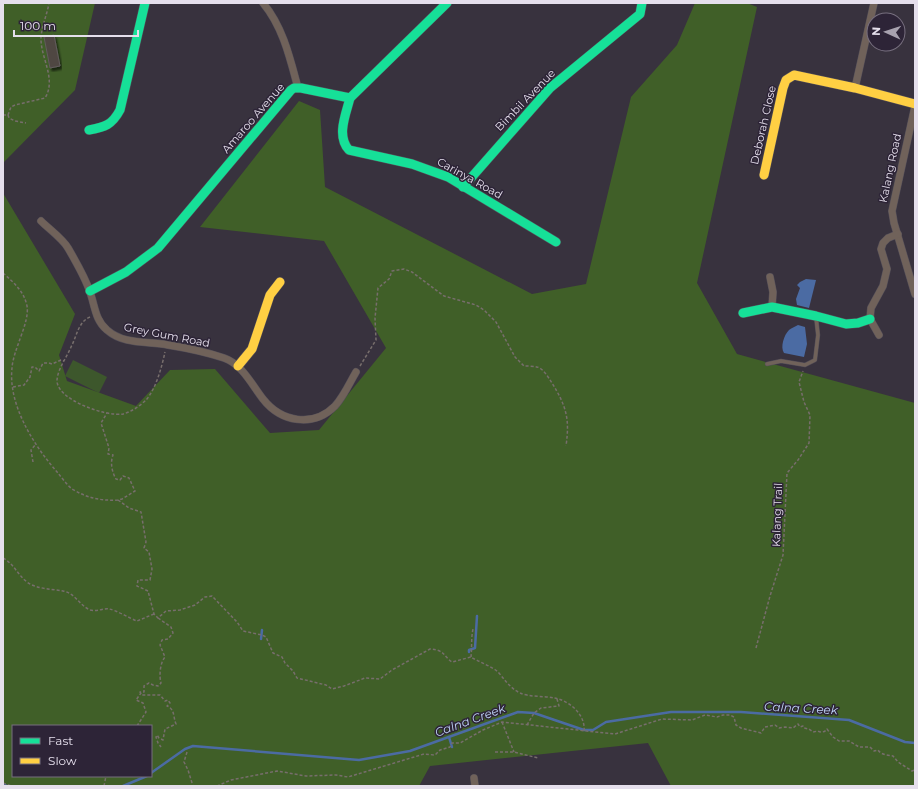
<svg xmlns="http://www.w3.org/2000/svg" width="918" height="789" viewBox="0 0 918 789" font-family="Montserrat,sans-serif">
<defs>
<filter id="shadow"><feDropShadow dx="2" dy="3" stdDeviation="1" flood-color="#0009"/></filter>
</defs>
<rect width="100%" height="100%" fill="#38323e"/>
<path fill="#3d572c" d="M73,360L107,377L99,393L65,376Z"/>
<g fill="#405f28" fill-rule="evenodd">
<path d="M3,3H95L75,90L3,163Z"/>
<path d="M695,3H747L757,7L697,283L737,354L915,403V786H671L648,743L430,766L419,786H3V193L75,314L59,355L67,381L136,406L170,370L215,369L270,433L319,430L386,348L324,241L200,227L299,101L320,110L325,187L532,294L586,284L631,97L677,45ZM13,726H151V776H13Z"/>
</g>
<g fill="#4b6ba3">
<path d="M806,279L816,280L809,308L797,305L796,299L800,288L797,285L800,282Z"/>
<path d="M798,325L805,327L807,344L804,357L784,353C780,347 784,335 789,330C791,328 795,327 798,325Z"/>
</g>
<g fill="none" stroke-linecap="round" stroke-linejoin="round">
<g stroke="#4b6ba3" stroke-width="2.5">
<path d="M261,639L262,630"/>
<path d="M469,652V650L475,648L477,616"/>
<path d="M449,737L452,747"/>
<path d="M151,773L185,749L193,746L359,760L410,751L518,712L534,713L584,730H593L606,722L671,712H741L849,720L905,742L915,743"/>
<path d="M3,784L7,786"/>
<path d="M123,786L147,776"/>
</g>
</g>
<path fill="#504743" stroke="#625c5d" filter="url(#shadow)" d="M54,35L60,66L50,68L44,37Z"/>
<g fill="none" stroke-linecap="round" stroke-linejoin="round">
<defs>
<path id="lane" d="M767,364L781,361L805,365L815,360L818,335L816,317"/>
<g id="street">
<path d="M263,3C283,27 290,58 298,88"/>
<path d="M855,88L874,3"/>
<path d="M915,106L892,211L894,223L915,294"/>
<path d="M41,221C49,229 63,239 68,248C75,260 86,280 90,292C95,306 95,320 107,330C124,345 147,341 168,345C187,348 206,352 224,358C242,364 252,385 263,399C281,422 313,428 335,406C344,396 349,384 356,372"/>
<path d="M770,277L773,292L772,307"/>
<path d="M879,335L870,319L871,308L883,286L887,269L881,249L883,243L888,238L898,234"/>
<path d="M474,778L475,786"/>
</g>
<g id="fast">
<path d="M350,98C346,114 336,136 349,150L412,164L448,177L556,242"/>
<path d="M89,130C105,127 112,125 120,110L145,3"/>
<path d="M463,187L550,88L640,14L642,3"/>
<path d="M90,291L126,272L158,248L291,90L294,88H301L350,98L447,3"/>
<path d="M743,313L772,307L816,316L846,324L858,323L870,319"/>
</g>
<g id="slow">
<path d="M764,175L783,88L786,80L794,75L855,88L915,104"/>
<path d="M238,366L252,349L270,295L280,282"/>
</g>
</defs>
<use href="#lane" stroke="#544f59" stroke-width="4.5"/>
<use href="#street" stroke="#544f59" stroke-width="8"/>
<use href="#fast" stroke="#544f59" stroke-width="10"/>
<use href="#slow" stroke="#544f59" stroke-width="10"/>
<g stroke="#776e6c" stroke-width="1.5" stroke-dasharray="3 2" stroke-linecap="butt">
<path d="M3,115H8"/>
<path d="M8,115L11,107L15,105L45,98C57,79 40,57 41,37C42,25 47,15 49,3"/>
<path d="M8,115L9,118L15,121L26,123"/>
<path d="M3,273C14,283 24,291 27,306C30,322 13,350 12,368C8,405 34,446 58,473C62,478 67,485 72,489C87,498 101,501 118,500L122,499L135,491L129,478L123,476L120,480L116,479C112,472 110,463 113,455L108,454L109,448L101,423L107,413"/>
<path d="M90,317C78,322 77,336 71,347C67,357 58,368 57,380C56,400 107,417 123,414C131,412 140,406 146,400C156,389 162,366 165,352"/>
<path d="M360,366L376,340L375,318L378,288L389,279L392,271L404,269L412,272L444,296L476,305L484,310L496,322L515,357L524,366C528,366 533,366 537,367C543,368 548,377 552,383C566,406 570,418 566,446"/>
<path d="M13,387L24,385L30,377L32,367H35L39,371L43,363H49L52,364L61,360L64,361"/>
<path d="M33,462L31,450L36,444"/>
<path d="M118,500L129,508L141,512L146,542L144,548L149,552L152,569L150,580H138L137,586L148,591L154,614L158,618L166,611L180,610L195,605L205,597L212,596L237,622L243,631L262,635L266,637L273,653L282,657L285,663L293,671L297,678L326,685L332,689L344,686L365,678L380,679L392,670L430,649C445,650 443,656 452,662L471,657C479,662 491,666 498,672C505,680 510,688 520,693C528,697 545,696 554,698C569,700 586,715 584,731"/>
<path d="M3,558C14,564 17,574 27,582C36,589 52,589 63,591C75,593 79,605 90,610C97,612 103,608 109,609C116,610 129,618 137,621L154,614"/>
<path d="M158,618L171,627L173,633L168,639L162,640L160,645L165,657C160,663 159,676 161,683L158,686L153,685L149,683L144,686V692H140L142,695H160L165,701L168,700L170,703L167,706C175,709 173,717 176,724L165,729L163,740L159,738L157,735L156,737L158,743L161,747"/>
<path d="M756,648L770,596L783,555L787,473L798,460L809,443L810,415L804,402L799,382L803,371"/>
<path d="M471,657C472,648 471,638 473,629"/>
<path d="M502,722L514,752"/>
<path d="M527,725L534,713L541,708L559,706L557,699"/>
<path d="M137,726L146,712L143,703L136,700L141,693"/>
<path d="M187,752L184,762L188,770L193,786"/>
<path d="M495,752H514L538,758"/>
<path d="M3,783L11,786"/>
<path d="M104,786L106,776"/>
<path d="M217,786L231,780L277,771L306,776L336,775L348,777L424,754L435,755L440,750L450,747L452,743H460L483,730L502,722L615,734L662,719L692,720L705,715L717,717L723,715H730L734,717L736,725L741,728L761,733L765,727L775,725L779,728L785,727L793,728L798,724L800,727L803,726L804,728L809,729L813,732L818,731C821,733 825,732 827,729L833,737L839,741H849L859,747H870L874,751L878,750C881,755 888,755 893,756L898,762L912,771L915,770"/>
</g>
<use href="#lane" stroke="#70625a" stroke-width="3.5"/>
<use href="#street" stroke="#70625a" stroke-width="7"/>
<use href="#fast" stroke="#16e098" stroke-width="9"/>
<use href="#slow" stroke="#ffcf43" stroke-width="9"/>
</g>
<g text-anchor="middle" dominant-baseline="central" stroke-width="3" stroke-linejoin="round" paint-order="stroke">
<g font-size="11" fill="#e5dfec" stroke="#2d2437">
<text transform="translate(525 100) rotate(-46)">Bimbil Avenue</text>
<text transform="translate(253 118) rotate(-49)">Amaroo Avenue</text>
<text transform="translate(763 125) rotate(-77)">Deborah Close</text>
<text transform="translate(890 168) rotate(-78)">Kalang Road</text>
<text transform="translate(470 178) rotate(29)">Carinya Road</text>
<text transform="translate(167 335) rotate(11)">Grey Gum Road</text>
<text transform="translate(777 515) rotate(-88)">Kalang Trail</text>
</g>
<g font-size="12" font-style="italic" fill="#bfd4f7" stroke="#2d2437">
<text transform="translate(801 708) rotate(3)">Calna Creek</text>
<text transform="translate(470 720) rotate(-20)">Calna Creek</text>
</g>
</g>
<rect width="918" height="789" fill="none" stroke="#e5dfec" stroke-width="8"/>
<rect x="12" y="725" width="140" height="52" fill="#2d2437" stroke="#776f7f"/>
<rect x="20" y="738" width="20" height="6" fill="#16e098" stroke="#776f7f"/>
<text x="48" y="745" font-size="12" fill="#e5dfec">Fast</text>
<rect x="20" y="758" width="20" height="6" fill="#ffcf43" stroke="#776f7f"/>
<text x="48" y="765" font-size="12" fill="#e5dfec">Slow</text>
<g transform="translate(886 32) rotate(273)"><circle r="19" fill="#2d2437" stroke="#776f7f"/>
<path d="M0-3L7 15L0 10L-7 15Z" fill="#a8a2af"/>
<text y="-6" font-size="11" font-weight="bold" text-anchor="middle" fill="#e5dfec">N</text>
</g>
<path d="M14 30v6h124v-6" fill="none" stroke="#e5dfec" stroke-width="2"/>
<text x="20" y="30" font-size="12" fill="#e5dfec" stroke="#2d2437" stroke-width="3" paint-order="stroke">100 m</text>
</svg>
